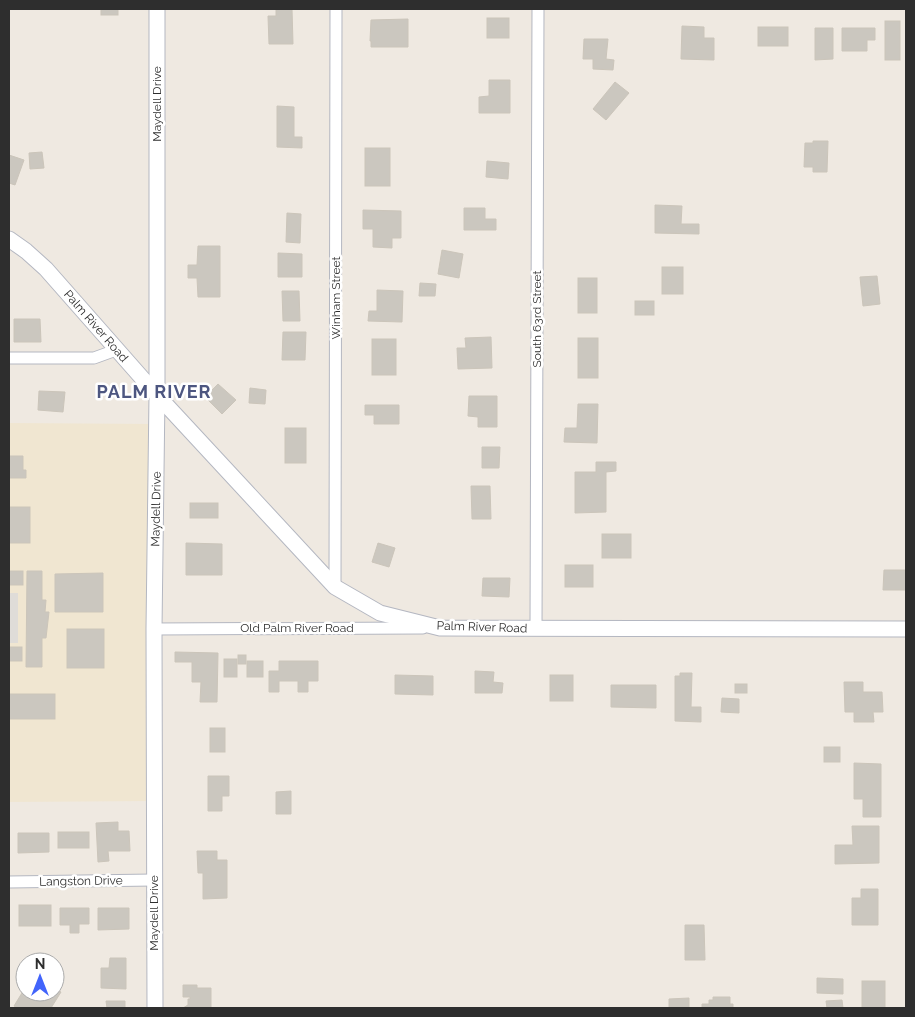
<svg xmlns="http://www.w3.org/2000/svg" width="915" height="1017" viewBox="0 0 915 1017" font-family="Raleway,sans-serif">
<rect width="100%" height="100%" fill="#efe9e1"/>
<path fill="#f0e6d1" d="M9,423L154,424L153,801L9,802Z"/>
<rect fill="#dfdcd8" x="9" y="593" width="9" height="50"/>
<g fill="#cbc7bf" stroke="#cbc5ba">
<rect x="101" y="9" width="17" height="6"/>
<path d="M276,9H292L293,44H269L268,16H276Z"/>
<rect x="487" y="18" width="22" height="20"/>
<path d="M408,19V47H371V41H370L371,20Z"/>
<rect x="885" y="21" width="15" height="39"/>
<path d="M682,26L704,27V38H714V60L681,59Z"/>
<rect x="758" y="27" width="30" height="19"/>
<path d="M815,28H833V59L815,60Z"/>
<path d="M842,28H875V40H867V51H842Z"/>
<path d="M584,39H608L606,59L614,60L613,70L593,69V59H583Z"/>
<path d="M489,80H510V113H479V97L489,96Z"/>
<path d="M615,82L629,93L606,120L593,109Z"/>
<path d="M277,106L294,107V137H302V148L277,147Z"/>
<path d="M813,141H828L827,172H813V167H804L805,143H813Z"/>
<rect x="365" y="148" width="25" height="38"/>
<path d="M42,152L44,168L30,169L29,153Z"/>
<path d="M9,155L24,160L15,185L9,183Z"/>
<path d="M487,161L509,163L508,179L486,177Z"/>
<path d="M655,205L682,206L681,224H699V234L655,233Z"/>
<path d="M464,208H485V219H496V230H464Z"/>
<path d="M363,210L401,211V238H392V248L373,247V229H363Z"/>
<path d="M287,213L301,214L300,243L286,242Z"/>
<path d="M198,246H220V297H198L197,278H188V265H197Z"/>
<path d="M442,250L463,254L459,278L438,274Z"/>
<path d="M278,253L302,254V277H278Z"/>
<rect x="662" y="267" width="21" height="27"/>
<path d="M877,276L880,304L863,306L860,277Z"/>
<rect x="578" y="278" width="19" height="35"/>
<path d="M420,283L436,284L435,296H419Z"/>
<path d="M377,290L403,291L402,322L368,321L369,311H377Z"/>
<path d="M282,291H299L300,321H283Z"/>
<rect x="635" y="301" width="19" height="14"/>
<path d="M14,319H40L41,342H14Z"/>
<path d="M283,332H306L305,360H282Z"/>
<path d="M491,337L492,368L458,369L457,348H466L465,338Z"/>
<rect x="578" y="338" width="20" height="40"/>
<rect x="372" y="339" width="24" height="36"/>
<path d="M218,384L236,400L222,414L205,397Z"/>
<path d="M250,388L266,390L265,404L249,403Z"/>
<path d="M39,391L65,392L63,412L38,410Z"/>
<path d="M469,396H497V427H478V417L468,416Z"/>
<path d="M578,404H598L597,443L564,442L565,428H577Z"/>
<path d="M365,405H399V424H374V415H365Z"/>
<rect x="285" y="428" width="21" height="35"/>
<path d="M482,447H500L499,468H482Z"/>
<path d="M9,456H23V470H26V478H9Z"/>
<path d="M596,462H616V471L606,472V512L575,513V472H596Z"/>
<path d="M471,486H490L491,519H472Z"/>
<rect x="190" y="503" width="28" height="15"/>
<rect x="9" y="507" width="21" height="36"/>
<rect x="602" y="534" width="29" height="24"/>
<path d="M186,543L222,544V575H186Z"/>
<path d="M378,543L395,548L389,567L372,562Z"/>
<rect x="565" y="565" width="28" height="22"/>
<path d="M884,570H906V590H883Z"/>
<rect x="9" y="571" width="14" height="14"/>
<path d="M27,571H42V600H46L45,612H49L46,638H42V667H26Z"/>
<path d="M103,573V612H55V574Z"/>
<path d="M483,578H510L509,597L482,596Z"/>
<rect x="67" y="629" width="37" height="39"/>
<rect x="9" y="647" width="13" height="14"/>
<path d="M175,652L218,653L217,702H200L201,682H192V662H175Z"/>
<rect x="238" y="655" width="8" height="9"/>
<rect x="224" y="659" width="13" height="18"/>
<rect x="247" y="661" width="16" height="16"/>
<path d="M279,661H318V681H308V692H298V681H279V692H269V671H279Z"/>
<path d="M475,671L494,672L493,682L503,683L502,693H475Z"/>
<path d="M680,673H692L691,707H701V722L675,721V676H680Z"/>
<path d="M395,675L433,676V695L395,694Z"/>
<rect x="550" y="675" width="23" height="26"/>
<path d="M844,682H863V692H882L883,712H873L874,722H854V712H845Z"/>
<rect x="735" y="684" width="12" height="9"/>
<path d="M611,685H656V708L611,707Z"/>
<rect x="9" y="694" width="46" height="25"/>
<path d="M722,698L739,699V713L721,712Z"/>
<rect x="210" y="728" width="15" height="24"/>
<rect x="824" y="747" width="16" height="15"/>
<path d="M854,763L881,764V817H863V799H854Z"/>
<path d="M208,776H229V796H222V811H208Z"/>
<path d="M291,791V814H276V792Z"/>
<path d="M118,822V831H129L130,851H108L109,861L98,862L96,823Z"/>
<path d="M852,826H879V863L835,864V845H853Z"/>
<rect x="58" y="832" width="31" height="16"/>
<path d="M18,833H49V852L18,853Z"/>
<path d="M197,851H217V860H227V898L203,899V873H198Z"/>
<path d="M861,889H878V925H852V898H861Z"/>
<rect x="19" y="905" width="32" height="21"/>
<path d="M60,908H89V924H79V933H70V925H60Z"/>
<path d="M98,908H129V929L98,930Z"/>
<path d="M685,925H704L705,960H685Z"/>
<path d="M110,958H126V989L101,988V968H109Z"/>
<path d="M817,978L843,979V994L817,993Z"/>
<rect x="862" y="981" width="23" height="27"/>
<path d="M183,985H197V988H211V1008H183L188,1005V999H190V997H183Z"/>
<path d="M25,988V992H55V989L61,992L51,1008H18L14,1006Z"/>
<path d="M713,997H730V1004H733V1008H702V1004H709V1000H713Z"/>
<path d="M689,998V1008H669V999Z"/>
<path d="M842,1000L843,1008H827L826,1001Z"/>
<path d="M106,1001H125V1008H107Z"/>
</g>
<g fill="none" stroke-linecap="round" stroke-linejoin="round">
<defs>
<g id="street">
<path d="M9,358H94L116,350"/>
<path d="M335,587L336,9"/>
<path d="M154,629L423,628"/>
<path d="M536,629L538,9"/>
<path d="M9,882L154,880"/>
</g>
<g id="secondary">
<path d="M9,239L26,251L46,269L157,395L335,587L380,613L440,628L906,629"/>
<path d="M155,1008L154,629L157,395V9"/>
</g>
</defs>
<use href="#street" stroke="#b4b7c1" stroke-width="13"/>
<use href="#secondary" stroke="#b4b7c1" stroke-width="17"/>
<use href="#street" stroke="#fff" stroke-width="11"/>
<use href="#secondary" stroke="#fff" stroke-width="15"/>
</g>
<g text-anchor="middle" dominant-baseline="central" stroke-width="5" stroke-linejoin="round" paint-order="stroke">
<g font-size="12" fill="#2e2e2e" stroke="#fff">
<text transform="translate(157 104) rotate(-90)">Maydell Drive</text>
<text transform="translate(336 298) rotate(-90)">Winham Street</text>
<text transform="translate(537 319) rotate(-90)">South 63rd Street</text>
<text transform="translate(96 326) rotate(49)">Palm River Road</text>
<text transform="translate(156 509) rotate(-89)">Maydell Drive</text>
<text transform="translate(482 627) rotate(2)">Palm River Road</text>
<text x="297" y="628">Old Palm River Road</text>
<text transform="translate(81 881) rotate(-1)">Langston Drive</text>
<text transform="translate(154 913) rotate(-90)">Maydell Drive</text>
</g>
<g font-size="18" font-weight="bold" letter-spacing="1" fill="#4d5680" stroke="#fff">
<text x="154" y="391">PALM RIVER</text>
</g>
</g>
<rect width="915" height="1017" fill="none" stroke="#2e2e2e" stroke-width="20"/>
<g transform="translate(40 977)"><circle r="24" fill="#ffffff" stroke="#ababab"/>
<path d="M0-4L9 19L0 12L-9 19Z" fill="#4264fb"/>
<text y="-8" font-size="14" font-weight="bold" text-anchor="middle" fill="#2e2e2e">N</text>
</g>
</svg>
